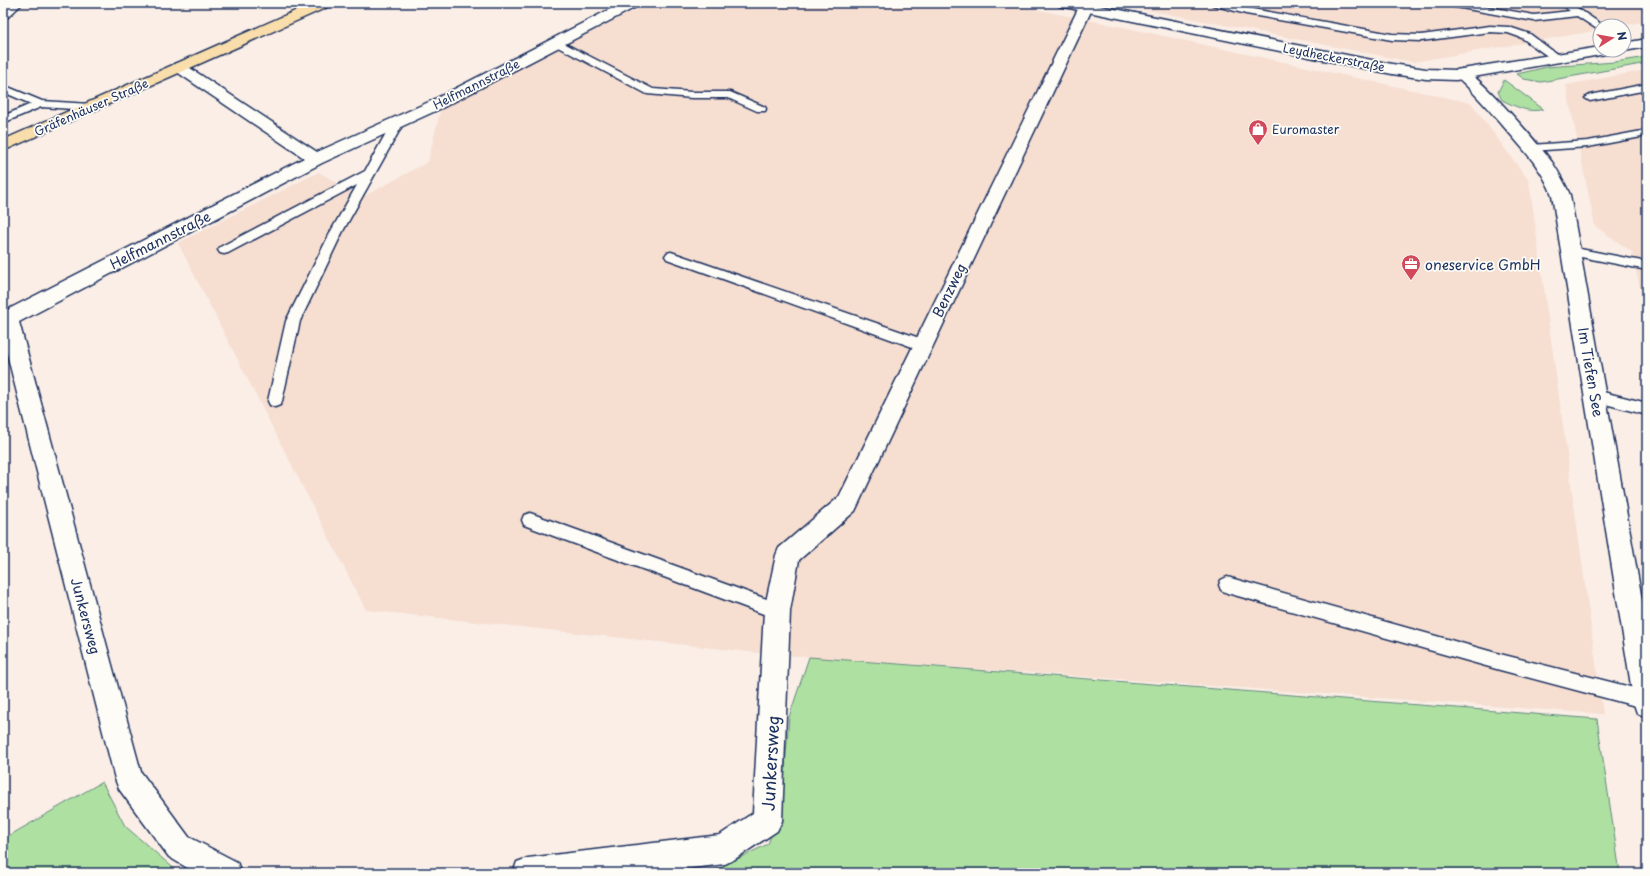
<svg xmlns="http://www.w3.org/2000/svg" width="1650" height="876" viewBox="0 0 1650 876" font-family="'Playpen Sans',sans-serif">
<rect width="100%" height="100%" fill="#faeee6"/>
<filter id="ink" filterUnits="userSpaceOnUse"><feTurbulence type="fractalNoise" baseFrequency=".025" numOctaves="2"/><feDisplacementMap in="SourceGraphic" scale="8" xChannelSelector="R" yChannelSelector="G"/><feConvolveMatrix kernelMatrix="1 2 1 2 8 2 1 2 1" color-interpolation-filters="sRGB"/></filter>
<g filter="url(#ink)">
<g fill="#f6ded1">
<path d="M649,3H1004L1127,28L1471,103L1529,181L1603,714L770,654L366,610L178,243L319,172L361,198L428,162L441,108Z"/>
<path d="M1112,3H1647V21L1621,26H1600V30L1413,62Z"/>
<path d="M1647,70V319L1632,252L1595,226L1566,85Z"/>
</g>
<g fill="#aee0a1" stroke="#648880">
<path d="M1647,57V63L1541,82L1524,79L1517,74L1547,67L1615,62Z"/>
<path d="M1504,80L1543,109C1530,114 1514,106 1502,100L1498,92Z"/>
<path d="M809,657L1597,719L1620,873H699L711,872L768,844L782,804L789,717Z"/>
<path d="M102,782L125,826L179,873H3V834L5,838Z"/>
</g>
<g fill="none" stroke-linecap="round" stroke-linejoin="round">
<defs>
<g id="lane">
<path d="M1211,3H1227L1247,8L1392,34L1421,35L1490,26L1509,27L1530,34L1562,58L1557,61L1553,60L1522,38L1508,33L1490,32L1421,41L1392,40L1246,14L1213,5Z"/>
<path d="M1445,3H1466L1534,15L1570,11L1559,3H1570L1604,26H1600V30L1597,29L1577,16L1534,21L1450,6Z"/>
<path d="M558,40L653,89L692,92H730L765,107L766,109L765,111H757L728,98H692L647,94L554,45L553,43L554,41Z"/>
<path d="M1647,84V90L1590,101L1585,98L1590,95Z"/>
<path d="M3,85L42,101L90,104L95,107L90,110L41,107L3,123V116L31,104L3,92Z"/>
<path d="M397,121L403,124L343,231L300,321L282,401L280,405L275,407L270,405L268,401L286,321L331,231L357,185L228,253L224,254L220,253L218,250L220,247L365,171L391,124Z"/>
<path d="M1647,130V136L1588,147L1531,151L1527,150L1525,148L1527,146L1531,145L1588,141Z"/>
<path d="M1570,247L1647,262V270L1566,254L1564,251L1566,248Z"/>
<path d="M671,252L928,341L930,345L928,349L923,350L918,349L667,259L665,256L667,253Z"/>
<path d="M1595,390L1647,403V415L1590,400L1588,396L1590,392Z"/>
<path d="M530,513L783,605L786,611L783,617L777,619L524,525L522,520L524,515Z"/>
<path d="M1227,577L1500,654L1646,691L1647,709L1500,670L1227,593L1221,590L1219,585L1221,580Z"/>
</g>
<g id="street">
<path d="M622,3H640L638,6L442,108L322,163L19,322L141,772L189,837L237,862L241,873H196L169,857L119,789L115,779L3,338V312L304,158L174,70L171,67L174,64L179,62L184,64L317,152L431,101Z"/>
<path d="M1085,3L1091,4L1093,7L855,511L799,560L790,611L782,821L777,831L735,859L725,864L650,873H513L517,862L528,858L720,835L753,813L764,611L776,555L779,548L839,497L1079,7L1081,4Z"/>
<path d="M1462,69C1478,73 1540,146 1552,162C1559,173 1565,183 1570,195L1647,628V717L1637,713L1634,704L1552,195C1542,168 1522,148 1504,127C1489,110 1474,92 1457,77L1454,74L1457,71Z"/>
</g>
<g id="secondary">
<path d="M8,3H23L8,17L3,18V7Z"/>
<path d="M1057,3H1085L1392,64L1426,69L1456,70L1600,47V50H1613L1611,53L1606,54L1456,80L1426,79L1392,74L1064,7L1059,6Z"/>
<path d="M1647,39V47L1624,51L1619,50H1624V43Z"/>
</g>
<path id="primary" d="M313,3H332L330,6L3,151V140Z"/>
</defs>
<use href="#lane" stroke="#1b2f5e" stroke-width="3"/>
<use href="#street" stroke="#1b2f5e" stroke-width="3"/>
<use href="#secondary" stroke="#1b2f5e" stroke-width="3"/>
<use href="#primary" stroke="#1b2f5e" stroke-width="3"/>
<use href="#lane" fill="#fdfcf7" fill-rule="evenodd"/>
<use href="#street" fill="#fdfcf7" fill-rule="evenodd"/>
<use href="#secondary" fill="#fdfcf7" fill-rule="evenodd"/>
<use href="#primary" fill="#f9deab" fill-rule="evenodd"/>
</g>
</g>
<defs>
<symbol id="shop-pin" viewBox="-11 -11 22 30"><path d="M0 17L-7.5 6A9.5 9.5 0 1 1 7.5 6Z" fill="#d1495b" stroke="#fdfcf7"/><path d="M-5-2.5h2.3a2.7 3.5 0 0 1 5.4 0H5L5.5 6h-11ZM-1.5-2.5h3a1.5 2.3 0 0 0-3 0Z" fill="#fff"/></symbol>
<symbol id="office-pin" viewBox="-11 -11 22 30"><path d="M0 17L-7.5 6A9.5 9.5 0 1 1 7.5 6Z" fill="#d1495b" stroke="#fdfcf7"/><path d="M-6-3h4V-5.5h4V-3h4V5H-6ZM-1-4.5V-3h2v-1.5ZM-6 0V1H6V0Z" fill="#fff"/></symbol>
</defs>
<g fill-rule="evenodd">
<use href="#shop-pin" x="1247" y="118" width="22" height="30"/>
<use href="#office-pin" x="1400" y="253" width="22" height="30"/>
</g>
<g text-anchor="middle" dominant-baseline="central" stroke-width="3.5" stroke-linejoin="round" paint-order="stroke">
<g font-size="12" fill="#1b2f5e" stroke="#fdfcf7">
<text transform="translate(1334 57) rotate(11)">Leydheckerstraße</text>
<text transform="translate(476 84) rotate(-27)">Helfmannstraße</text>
<text transform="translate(91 107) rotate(-24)">Gräfenhäuser Straße</text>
</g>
<g font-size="12" fill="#1b2f5e" stroke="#fdfcf7" text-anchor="start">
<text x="1272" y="129">Euromaster</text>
</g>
<g font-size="14" fill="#1b2f5e" stroke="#fdfcf7">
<text transform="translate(160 240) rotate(-27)">Helfmannstraße</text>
<text transform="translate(949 290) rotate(-64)">Benzweg</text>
<text transform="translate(1591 372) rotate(80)">Im Tiefen See</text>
<text transform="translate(86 616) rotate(75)">Junkersweg</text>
</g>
<g font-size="14" fill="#1b2f5e" stroke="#fdfcf7" text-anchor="start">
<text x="1425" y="264">oneservice GmbH</text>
</g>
<g font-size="17" fill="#1b2f5e" stroke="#fdfcf7">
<text transform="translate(770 763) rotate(-87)">Junkersweg</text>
</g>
</g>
<rect width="1650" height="876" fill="none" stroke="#fdfcf7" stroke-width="16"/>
<rect x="8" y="8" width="1634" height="860" fill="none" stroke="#1b2f5e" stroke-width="1.5" filter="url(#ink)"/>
<g transform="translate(1612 38) rotate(79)"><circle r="19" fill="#fdfcf7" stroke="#a3aaba"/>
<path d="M0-3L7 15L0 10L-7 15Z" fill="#d1495b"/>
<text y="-6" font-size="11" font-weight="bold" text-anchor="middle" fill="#1b2f5e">N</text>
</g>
</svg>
